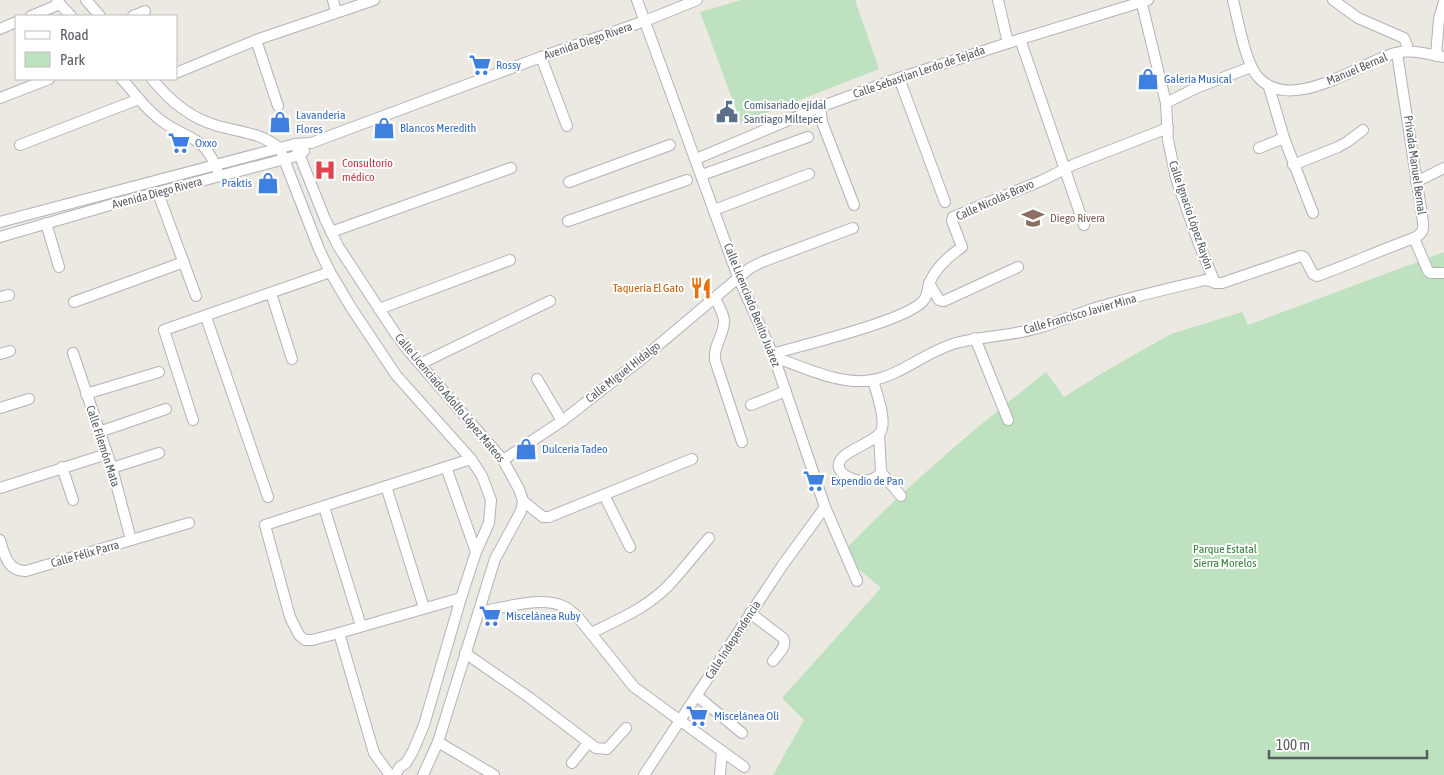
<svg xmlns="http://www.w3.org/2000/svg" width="1444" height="775" viewBox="0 0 1444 775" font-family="'Asap Condensed',sans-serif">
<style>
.green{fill:#bee2bf}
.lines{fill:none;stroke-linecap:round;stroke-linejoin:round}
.street-casing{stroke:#b1b3b8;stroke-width:12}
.street{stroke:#fff;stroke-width:10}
.labels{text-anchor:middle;stroke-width:4;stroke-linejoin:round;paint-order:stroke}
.street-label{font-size:12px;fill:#595d61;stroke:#fff}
.shop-label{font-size:12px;fill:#366cbe;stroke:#fff;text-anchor:start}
.service-label{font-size:12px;fill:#4e5e75;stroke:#fff;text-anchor:start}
.health-label{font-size:12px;fill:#be3a42;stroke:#fff;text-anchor:start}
.education-label{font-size:12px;fill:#785e54;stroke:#fff;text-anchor:start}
.food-label{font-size:12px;fill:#c56008;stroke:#fff;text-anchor:end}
.park-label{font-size:12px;fill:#39803e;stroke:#fff}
</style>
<rect width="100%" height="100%" fill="#ebe9e1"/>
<g class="green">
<path d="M741,0h114l24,69 -138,54 -41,-111z"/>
<path d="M1444,252v523h-671l31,-55 -22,-22 99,-110 -40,-34c63,-66 133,-125 205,-182l18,25 40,-25 67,-38 71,-22 6,13z"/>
</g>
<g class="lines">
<g class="street-casing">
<g id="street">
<path d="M86,0l14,16"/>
<path d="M333,0l3,12"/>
<path d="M637,0l101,277 36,80 51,150 32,74"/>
<path d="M998,0l10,43"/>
<path d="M1141,0l25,103 2,37 8,38 23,66 16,39"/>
<path d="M1233,0c5,20 11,56 22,73 31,45 104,-10 140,-20 16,-4 33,1 49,4"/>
<path d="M1333,0l25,18 46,20 3,7 -1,6"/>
<path d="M57,1l14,15"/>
<path d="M31,16l29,-12"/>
<path d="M133,16l12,-5"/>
<path d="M0,29l16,-7"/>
<path d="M1020,39l64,186"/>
<path d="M256,40l22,66"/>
<path d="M1397,53l26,169c1,8 -1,12 -9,16l14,33 3,2h13"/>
<path d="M1436,56l3,-37 5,-17"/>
<path d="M541,57l26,69"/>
<path d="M176,73l80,-33 118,-40"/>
<path d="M899,78l46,124"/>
<path d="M122,79c13,15 27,34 44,45 26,17 37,12 51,45"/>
<path d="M152,79c18,22 38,39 66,47 22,6 45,7 62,23l39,100 11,23 22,37 44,66 75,84 11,17 9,24 -2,23 -13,29 -15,46 -37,127 -11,26 -7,12 -6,4 -5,8"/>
<path d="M1269,87l15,51 29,75"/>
<path d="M0,98l49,-19"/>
<path d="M1166,103l30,-15 55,-21"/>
<path d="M820,107l2,15 32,83"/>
<path d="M295,144l30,75 13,27 57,87 12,16 96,111 16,29 4,12 -2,10 -26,48 -57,183 -15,33"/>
<path d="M20,145l119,-46"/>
<path d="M1259,148l25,-10"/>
<path d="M696,159l124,-52 79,-29 109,-35 140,-43"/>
<path d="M1293,165l45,-18 9,-5 16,-12"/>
<path d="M702,175l106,-38"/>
<path d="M569,182l101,-37"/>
<path d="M1416,182l28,-14"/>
<path d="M158,193l38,103"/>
<path d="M714,210l95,-36"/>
<path d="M568,221l119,-41"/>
<path d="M0,222l295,-78 16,-1 230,-86 104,-36 52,-21"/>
<path d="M46,223l13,44"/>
<path d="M331,232l180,-64"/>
<path d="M0,237l117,-34 183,-48 4,-4"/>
<path d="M929,283l10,17 5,1 74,-34"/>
<path d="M271,293l21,66"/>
<path d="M0,297l9,-2"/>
<path d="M715,298c3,7 8,14 9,22 1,14 -11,25 -9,40l27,82"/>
<path d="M74,302l110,-40"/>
<path d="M379,309l131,-49"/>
<path d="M206,317l62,180"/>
<path d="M975,338l33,82"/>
<path d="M73,353l39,115 19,72"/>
<path d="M0,354l10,-3"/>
<path d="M772,354c30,-9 134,-33 151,-53 5,-5 4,-11 6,-17 6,-16 20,-28 33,-37l-10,-26 1,-4 90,-37 32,-16 93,-36"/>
<path d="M774,357c30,10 66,29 99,23 28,-5 54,-29 83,-37 27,-7 55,-7 82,-15 22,-6 42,-16 64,-22 34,-10 69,-18 103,-26l13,3h4l79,-27 3,1 9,17 4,2c33,-12 64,-26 97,-38"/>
<path d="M420,364l130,-63"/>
<path d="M537,379l25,42"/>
<path d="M873,380c3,12 15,42 7,53 -5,7 -23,14 -30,19 -4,2 -9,6 -11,11 -4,15 32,26 42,9l-2,-38"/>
<path d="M86,394l73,-22"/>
<path d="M751,405l35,-14"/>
<path d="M0,408l29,-9"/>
<path d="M193,420l-29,-90 166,-58"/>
<path d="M99,432l67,-23"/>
<path d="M503,460l59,-39 81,-63 107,-90 12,-6 91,-34"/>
<path d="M62,467l11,33"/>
<path d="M446,467l30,85"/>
<path d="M112,468l47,-15"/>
<path d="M881,472l20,24"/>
<path d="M386,486l38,122"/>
<path d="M0,488l107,-34"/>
<path d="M604,495l26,52"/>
<path d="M523,501l20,16h6l143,-58"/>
<path d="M324,507l37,119"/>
<path d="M0,540c4,14 8,32 26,31l163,-48"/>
<path d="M461,598l-122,35 -27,7h-7l-6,-5 -9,-18 -25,-92 206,-66"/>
<path d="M480,612c23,-4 62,-17 85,-5 4,2 8,6 12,9l57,71 110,80"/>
<path d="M750,613l33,25c5,8 -5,16 -10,23"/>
<path d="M339,633l35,120 16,22"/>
<path d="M591,633c27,-13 57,-26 78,-48 14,-15 27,-32 40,-47"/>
<path d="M465,653l65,45 66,50 11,1 19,-21"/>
<path d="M697,696l45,37"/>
<path d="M438,742l56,33"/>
<path d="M572,763l16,-20"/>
<path d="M644,775l138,-209 43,-59"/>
<path d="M720,775l2,-24"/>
</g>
</g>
<use href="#street" class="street"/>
</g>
<defs>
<g id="supermarket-bare" transform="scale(1.725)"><path d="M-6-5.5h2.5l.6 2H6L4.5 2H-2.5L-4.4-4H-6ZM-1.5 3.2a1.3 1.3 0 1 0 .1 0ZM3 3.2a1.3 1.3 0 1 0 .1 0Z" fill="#3f7fe0" stroke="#fff" stroke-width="2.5" paint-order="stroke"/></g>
<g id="shop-bare" transform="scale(1.725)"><path d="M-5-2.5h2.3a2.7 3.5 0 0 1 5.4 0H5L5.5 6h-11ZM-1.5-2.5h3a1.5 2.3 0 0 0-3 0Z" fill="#3f7fe0" stroke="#fff" stroke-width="2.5" paint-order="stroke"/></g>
<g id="civic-bare" transform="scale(1.725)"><path d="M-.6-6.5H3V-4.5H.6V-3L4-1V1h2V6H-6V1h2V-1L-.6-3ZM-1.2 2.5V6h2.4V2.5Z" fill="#5c6f8a" stroke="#fff" stroke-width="2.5" paint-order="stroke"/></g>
<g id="hospital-bare" transform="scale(1.725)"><path d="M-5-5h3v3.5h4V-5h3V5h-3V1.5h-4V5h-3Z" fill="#e0444e" stroke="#fff" stroke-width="2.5" paint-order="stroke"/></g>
<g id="school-bare" transform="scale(1.725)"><path d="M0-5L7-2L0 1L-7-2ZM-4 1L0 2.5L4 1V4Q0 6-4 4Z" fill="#8d6e63" stroke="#fff" stroke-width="2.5" paint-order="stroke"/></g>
<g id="restaurant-bare" transform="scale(1.725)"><path d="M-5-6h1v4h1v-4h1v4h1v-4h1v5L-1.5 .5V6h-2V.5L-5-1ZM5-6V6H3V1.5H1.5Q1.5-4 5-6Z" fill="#e8710a" stroke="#fff" stroke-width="2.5" paint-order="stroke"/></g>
</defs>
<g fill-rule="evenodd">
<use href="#supermarket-bare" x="480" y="65"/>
<use href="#shop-bare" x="1148" y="79"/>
<use href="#civic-bare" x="727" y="112"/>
<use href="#shop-bare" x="280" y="122"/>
<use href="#shop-bare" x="384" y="128"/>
<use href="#supermarket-bare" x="179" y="143"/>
<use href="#hospital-bare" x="325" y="170"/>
<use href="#shop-bare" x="268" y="183"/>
<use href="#school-bare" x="1033" y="218"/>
<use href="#restaurant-bare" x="701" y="288"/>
<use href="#shop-bare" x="526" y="449"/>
<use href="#supermarket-bare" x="814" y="481"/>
<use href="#supermarket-bare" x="490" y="616"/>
<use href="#supermarket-bare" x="697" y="716"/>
</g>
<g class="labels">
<g class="street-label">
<text transform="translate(588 41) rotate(-19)" y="4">Avenida Diego Rivera</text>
<text transform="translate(1357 69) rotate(-23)" y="4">Manuel Bernal</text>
<text transform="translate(919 72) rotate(-19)" y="4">Calle Sebastian Lerdo de Tejada</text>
<text transform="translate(1415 165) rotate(82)" y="4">Privada Manuel Bernal</text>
<text transform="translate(157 193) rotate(-15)" y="4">Avenida Diego Rivera</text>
<text transform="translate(995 200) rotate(-24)" y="4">Calle Nicolás Bravo</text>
<text transform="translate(1191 215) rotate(71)" y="4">Calle Ignacio López Rayón</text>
<text transform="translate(752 305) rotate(68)" y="4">Calle Licenciado Benito Juárez</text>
<text transform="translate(1080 314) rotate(-16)" y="4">Calle Francisco Javier Mina</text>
<text transform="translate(623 372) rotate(-38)" y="4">Calle Miguel Hidalgo</text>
<text transform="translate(450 398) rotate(50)" y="4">Calle Licenciado Adolfo López Mateos</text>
<text transform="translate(103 446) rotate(72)" y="4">Calle Filemón Mata</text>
<text transform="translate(85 554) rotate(-16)" y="4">Calle Félix Parra</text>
<text transform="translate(733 640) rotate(-57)" y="4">Calle Independencia</text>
</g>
<g class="shop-label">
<text x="496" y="69">Rossy</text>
<text x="1164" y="83">Galería Musical</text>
<text x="296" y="119">Lavanderia<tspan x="296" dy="14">Flores</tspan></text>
<text x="400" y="132">Blancos Meredith</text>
<text x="195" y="147">Oxxo</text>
<text x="252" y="187" text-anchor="end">Praktis</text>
<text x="542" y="453">Dulcería Tadeo</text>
<text x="831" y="485">Expendio de Pan</text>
<text x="506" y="620">Miscelánea Ruby</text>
<text x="714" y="720">Miscelánea Oli</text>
</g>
<g class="service-label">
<text x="744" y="109">Comisariado ejidal<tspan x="744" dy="14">Santiago Miltepec</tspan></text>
</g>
<g class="health-label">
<text x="342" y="167">Consultorio<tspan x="342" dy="14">médico</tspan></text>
</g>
<g class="education-label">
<text x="1050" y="222">Diego Rivera</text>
</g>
<g class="food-label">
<text x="684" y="292">Taqueria El Gato</text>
</g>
<g class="park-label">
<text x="1225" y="553">Parque Estatal<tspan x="1225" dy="14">Sierra Morelos</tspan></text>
</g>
</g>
<rect x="15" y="15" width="162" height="65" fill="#ffffff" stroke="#bdbec0"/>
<rect x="25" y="31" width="25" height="8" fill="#ffffff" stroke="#bdbec0"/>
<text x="60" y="40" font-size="15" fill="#595d61">Road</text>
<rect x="25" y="52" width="25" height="15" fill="#bee2bf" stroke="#bdbec0"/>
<text x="60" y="65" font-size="15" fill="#595d61">Park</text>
<path d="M1269 750v8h158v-8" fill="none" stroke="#595d61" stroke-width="2.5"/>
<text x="1276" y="750" font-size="15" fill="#595d61" stroke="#ffffff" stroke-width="4" paint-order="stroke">100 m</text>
</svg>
